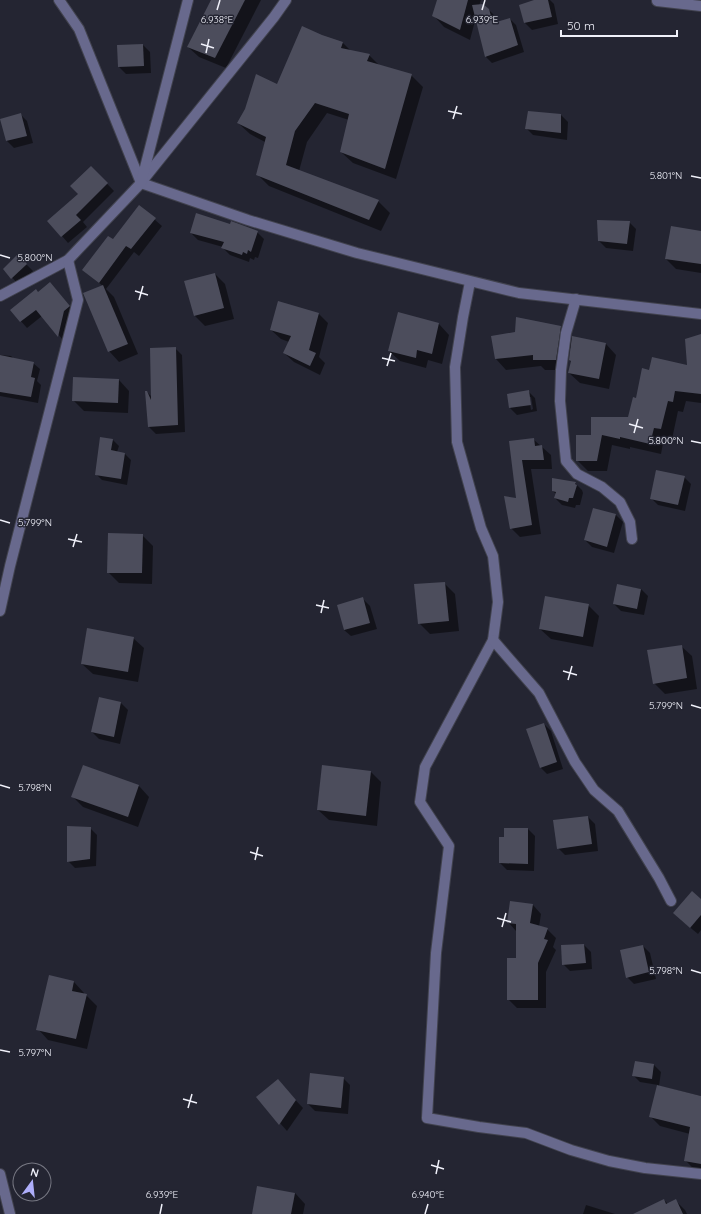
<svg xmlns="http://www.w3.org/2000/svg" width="701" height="1214" viewBox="0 0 701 1214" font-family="Quicksand,sans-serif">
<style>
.shadow{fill:#0007;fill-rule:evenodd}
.building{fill:#4c4d5c}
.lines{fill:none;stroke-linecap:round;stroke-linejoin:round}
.street-casing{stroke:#41424e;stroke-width:12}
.street{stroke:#68698d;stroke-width:10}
.ticks{fill:none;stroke:#f0f1fa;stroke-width:1.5}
.ticks-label{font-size:10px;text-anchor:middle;fill:#f0f1fa;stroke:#242532;stroke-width:3;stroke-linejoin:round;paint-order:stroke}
</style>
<rect width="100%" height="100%" fill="#242532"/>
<g class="shadow">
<path d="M212,0h49l-35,68 -27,-11 -11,-10z"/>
<path d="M438,0h43l-2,6h6l10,10 2,7 13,-4 6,6 8,27 -32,11 -6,-6 -10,-40 -6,23 -26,-13 -10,-11z"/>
<path d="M537,0h13l4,4 4,20 -26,6 -7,-7 -5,-17z"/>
<path d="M322,36l21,7 8,8 18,4 11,11 31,9 12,12 -27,92 -43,-16 -12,-11 8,-32 -22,-7 -20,29 -8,29 79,30 12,12 -9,18 -112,-45 -12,-12 8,-32 -15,-8 -12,-11 39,-38z"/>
<path d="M143,45l7,7 1,21 -25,1 -7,-7z"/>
<path d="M20,114l7,7 6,22 -19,5 -7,-7 -5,-22z"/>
<path d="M561,115l7,7 -1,18 -34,-5 -7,-7z"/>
<path d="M91,167l23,24 -31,31 4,5 -19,16 -6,-7z"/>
<path d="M139,206l23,20 -23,30 -5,-4 -28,37 8,8 24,57 -19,8 -10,-11 -6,-65 -20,-16 30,-30z"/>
<path d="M629,222l7,7 -3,22 -27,-3 -7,-7z"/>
<path d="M257,232l7,7 -6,19 -3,-1 -1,3 -4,-2 -1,4 -19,-7 -7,-7v-1l-25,-7 -7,-7z"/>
<path d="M701,232v41l-25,-4 -10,-10z"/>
<path d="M18,256l15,15 -14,14 -15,-16z"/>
<path d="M215,274l10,10 9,35 -29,7 -11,-11z"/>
<path d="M56,290l19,22 -11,29 -22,-25 -15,12 -16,-18 27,-17z"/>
<path d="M319,314l9,9 -9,34 6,6 -5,12 -26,-13 -10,-9 5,-11 -8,-3 -10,-9z"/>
<path d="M398,314l41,10 10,11 -7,29 -14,-4 -2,8 -26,-7 -11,-10z"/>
<path d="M561,327l12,12 33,5 10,11 -7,34 -29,-6 -11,-10 2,-11 -1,-2 1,-11 -1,-1 -4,22h-21l-4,-4 -35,4 -10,-11z"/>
<path d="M701,336v67l-15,-2 -3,11 -5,-1 -6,28 -8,-1 -3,16 -31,-7v2l-18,-4 -5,26h-19l-11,-11 15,-24 37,-18 21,-47 38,-5z"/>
<path d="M175,348l7,7 3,77 -29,2 -7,-7 -2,-35 5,5z"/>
<path d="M0,355l11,1 3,3 19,4 7,6 -3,12 4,4 -3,18 -38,-7z"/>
<path d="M119,380l10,11 -1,22 -44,-2 -11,-11z"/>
<path d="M528,391l7,7 2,13 -20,4 -7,-7zM529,397h2l2,12 -2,1z"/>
<path d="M533,439l18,16 1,14h-21l10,65 -21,3 -9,-9 6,-29 -7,-57z"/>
<path d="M113,440l6,6 -2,6 8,2 6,6 -4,25 -25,-5 -6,-6z"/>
<path d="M684,477l7,7 -6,27 -27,-6 -7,-7z"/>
<path d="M575,483l7,7 1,3 -3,12h-4l-1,3 -13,-3 -7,-7 1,-4 -3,-3z"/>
<path d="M594,509l22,6 7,7 -9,31 -22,-6 -7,-7z"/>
<path d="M142,535l11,11 -1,38 -33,-1 -11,-11z"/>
<path d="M444,583l11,11 4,37 -29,3 -11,-11z"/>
<path d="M618,585l23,4 7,7 -4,19 -23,-4 -7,-7z"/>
<path d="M363,599l7,7 7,23 -26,7 -7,-6z"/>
<path d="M588,605l11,11 -6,31 -42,-8 -11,-10z"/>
<path d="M133,638l11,10 -6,34 -45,-8 -11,-10z"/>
<path d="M681,646l11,10 5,33 -32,5 -11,-11z"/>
<path d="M100,699l21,4 7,7 -8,34 -21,-5 -7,-7z"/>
<path d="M544,724l7,7 12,38 -16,5 -7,-7z"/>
<path d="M83,766l56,20 10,11 -11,30 -55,-20 -11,-11z"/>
<path d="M371,772l10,10 -4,44 -48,-6 -11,-10z"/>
<path d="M588,817l7,7 3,27 -33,4 -7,-7z"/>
<path d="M90,828l7,7 -1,31 -21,2 -7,-7z"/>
<path d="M528,829l7,7 -1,35 -27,-1 -7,-7z"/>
<path d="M701,900v30l-3,4 -17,-14z"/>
<path d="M533,905l8,9 -2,13 8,2 9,9 -3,9 3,3 -10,22v36h-29l-9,-9 9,-40 -1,-28 -8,-9z"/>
<path d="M584,945l7,7 1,17 -22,2 -7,-7 -1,-18z"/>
<path d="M643,946l7,7 6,26 -22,5 -7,-7z"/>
<path d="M74,982l10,11v2h2l11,11 -10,43 -39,-9 -10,-11z"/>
<path d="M654,1065l7,7 -2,14 42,10v76l-6,-2 -10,-10 5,-26 -30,-8 -10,-10 8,-31 -18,-3 -7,-7z"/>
<path d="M343,1078l7,7 -2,29 -33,-3 -7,-7z"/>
<path d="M284,1088l19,20 -16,23 -30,-34z"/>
<path d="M295,1193l10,11 -2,10h-50z"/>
<path d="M664,1200l4,4 7,-4 10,10 2,4h-39z"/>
<path d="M586,1205l29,9h-32z"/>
</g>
<g class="building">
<path d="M211,0h34l-30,58 -28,-11z"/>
<path d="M437,0h31l-8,30 -28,-14z"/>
<path d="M534,0h14l4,17 -28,6 -5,-18z"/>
<path d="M483,4l6,5 4,14 17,-5 8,27 -33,12 -13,-52z"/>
<path d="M302,26l20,9 21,7 -2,6 29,6 -3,7 45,13 -27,95 -45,-17 9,-38 -34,-11 -20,28 -9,34 93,35 -10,20 -113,-45 10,-38 -29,-14 8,-14 11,-35 21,10z"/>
<path d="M143,44l1,22 -26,1 -1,-22z"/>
<path d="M528,111l33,3v19l-36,-4z"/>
<path d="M21,113l6,23 -21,5 -6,-22z"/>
<path d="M91,166l17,17 -32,32 5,5 -20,17 -14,-16 31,-27 -8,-8z"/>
<path d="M139,205l17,13 -25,31 -5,-3 -27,37 -17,-13 26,-34 5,3z"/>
<path d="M196,213l34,11 1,-3 27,10 -7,21 -3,-2 -1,4 -4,-2 -1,3 -21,-7 3,-6 -34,-9z"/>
<path d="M597,220l33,1 -3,23 -29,-3z"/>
<path d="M671,226l30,5v33l-36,-5z"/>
<path d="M18,254l9,10 -16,15 -8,-10z"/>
<path d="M215,273l9,35 -30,8 -10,-35z"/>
<path d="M50,282l20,24 -6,5 -6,26 -22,-27 -16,12 -10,-12 26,-21 2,3z"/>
<path d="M103,285l25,59 -20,8 -25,-59z"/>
<path d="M278,301l41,12 -10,37 7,3 -6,13 -27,-13 8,-17 -21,-6z"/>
<path d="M398,312l41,11 -7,31 -15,-4 -1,8 -28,-7z"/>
<path d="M516,317l45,9 -5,34h-23v-5l-38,4 -4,-23 24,-4z"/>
<path d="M701,334v60l-26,-3 -2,11 -5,-1 -7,28 -7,-1 -4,16 -30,-7v2l-18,-4 -5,26h-21v-26h15v-18h37l5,-20 3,1 6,-30 7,2 3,-13 35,8 -2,-26z"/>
<path d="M572,336l34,7 -7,36 -31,-6 3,-12 -2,-1z"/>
<path d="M176,347l2,78 -30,2 -3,-36h2l4,9 -1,-52z"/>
<path d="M0,355l34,7 -3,15 4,1 -4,19 -31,-5z"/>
<path d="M73,377l46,2 -1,24 -46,-2z"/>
<path d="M529,390l2,15 -22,3 -2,-14z"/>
<path d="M100,437l13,2 -2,11 14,3 -4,26 -26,-4z"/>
<path d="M534,438l1,8 7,-1 2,15h-22l10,65 -22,4 -6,-33 12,2 -7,-57z"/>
<path d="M656,470l29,6 -7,29 -28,-6z"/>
<path d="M552,478l24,4 -1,2 2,1 -4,13h-4l-1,4 -14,-4 2,-6 -4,-1z"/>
<path d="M593,508l23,6 -9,33 -23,-7z"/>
<path d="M108,533l35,1 -1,39h-35z"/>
<path d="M445,582l4,39 -31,3 -4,-40z"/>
<path d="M617,584l24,5 -4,20 -24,-5z"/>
<path d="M545,596l44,8 -6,33 -44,-8z"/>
<path d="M363,597l7,26 -26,7 -7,-25z"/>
<path d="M87,628l47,9 -6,35 -47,-8z"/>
<path d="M682,645l5,33 -34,6 -6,-34z"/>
<path d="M99,697l22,5 -7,35 -23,-5z"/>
<path d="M544,723l13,39 -17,6 -14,-39z"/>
<path d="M83,765l56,20 -11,32 -57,-20z"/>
<path d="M322,765l49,6 -5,45 -49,-6z"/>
<path d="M588,816l4,28 -35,5 -4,-29z"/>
<path d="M67,826l24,1 -1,32 -23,3z"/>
<path d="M504,828h24v36l-29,-1v-26h5z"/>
<path d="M692,891l9,8v16l-11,13 -17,-15z"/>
<path d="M510,901l23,3 -3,19 18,5 -4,11 4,1 -10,23v37h-31v-42h9v-34l-9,-1z"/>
<path d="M584,944l2,19 -24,2 -1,-20z"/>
<path d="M643,945l6,27 -23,6 -6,-28z"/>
<path d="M49,975l25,6 -2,10 15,3 -11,45 -40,-9z"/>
<path d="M635,1061l19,3 -2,15 -20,-3z"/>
<path d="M310,1073l34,4 -3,31 -34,-4z"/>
<path d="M278,1079l18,21 -17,25 -23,-28z"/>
<path d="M657,1085l44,11v68l-17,-3 6,-34 -41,-10z"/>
<path d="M257,1186l38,7 -4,21h-39z"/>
<path d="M664,1199l2,5 10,-5 7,15h-50z"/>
</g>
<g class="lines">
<g class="street-casing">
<g id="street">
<path d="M59,0l20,29 62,154 107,37 109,33 162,40 182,21"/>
<path d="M657,1l44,5"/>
<path d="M143,180l131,-163 12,-17"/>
<path d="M470,282l-7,35 -8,50 2,75 24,86 12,28 5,46 -5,38 -68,127 -5,35 29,44 -13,107 -9,165 52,9 47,6 45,17 38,11 36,7 56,6"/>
<path d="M0,296l68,-36 73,-77 47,-183"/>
<path d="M576,299l-10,34 -5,37 -1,31 6,60 11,13 25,13 18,15 10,20 2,17"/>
<path d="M0,611l10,-45 68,-266 -10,-40"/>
<path d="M493,640l46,53 36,69 19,28 24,21 41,67 12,23"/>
<path d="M0,1174l10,40"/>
</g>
</g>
<use href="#street" class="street"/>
</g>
<path class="ticks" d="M217,10l3,-10M482,10l3,-10M201,44l13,4M206,53l3,-14M448,111l14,3M453,119l4,-13M691,176l10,2M0,255l10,3M135,291l13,4M139,300l4,-14M382,358l13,3M387,366l4,-13M629,424l14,4M634,433l4,-14M691,441l10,2M0,520l10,3M68,539l14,3M73,547l4,-13M316,605l13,3M321,613l3,-13M563,671l14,4M568,680l4,-14M691,705l10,3M0,785l10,3M250,852l13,4M255,860l3,-13M497,918l14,4M502,927l4,-14M691,970l10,3M0,1050l10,2M183,1099l14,4M188,1108l4,-14M431,1165l13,4M436,1174l3,-14M160,1214l2,-10M425,1214l3,-10"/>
<g class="ticks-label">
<text x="217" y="23">6.938°E</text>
<text x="482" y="23">6.939°E</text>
<text x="666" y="179">5.801°N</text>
<text x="35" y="261">5.800°N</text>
<text x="666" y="444">5.800°N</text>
<text x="35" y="526">5.799°N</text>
<text x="666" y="709">5.799°N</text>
<text x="35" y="791">5.798°N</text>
<text x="666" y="974">5.798°N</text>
<text x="35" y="1056">5.797°N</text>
<text x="162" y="1198">6.939°E</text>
<text x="428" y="1198">6.940°E</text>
</g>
<g transform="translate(32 1182) rotate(15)"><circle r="19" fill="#242532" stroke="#767782"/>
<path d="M0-3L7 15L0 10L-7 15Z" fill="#aeaefa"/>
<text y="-6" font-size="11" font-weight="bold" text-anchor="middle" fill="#f0f1fa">N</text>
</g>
<path d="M561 30v6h116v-6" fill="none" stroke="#f0f1fa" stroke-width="2"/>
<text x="567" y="30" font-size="12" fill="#f0f1fa" stroke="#242532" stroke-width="3" paint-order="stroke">50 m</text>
</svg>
